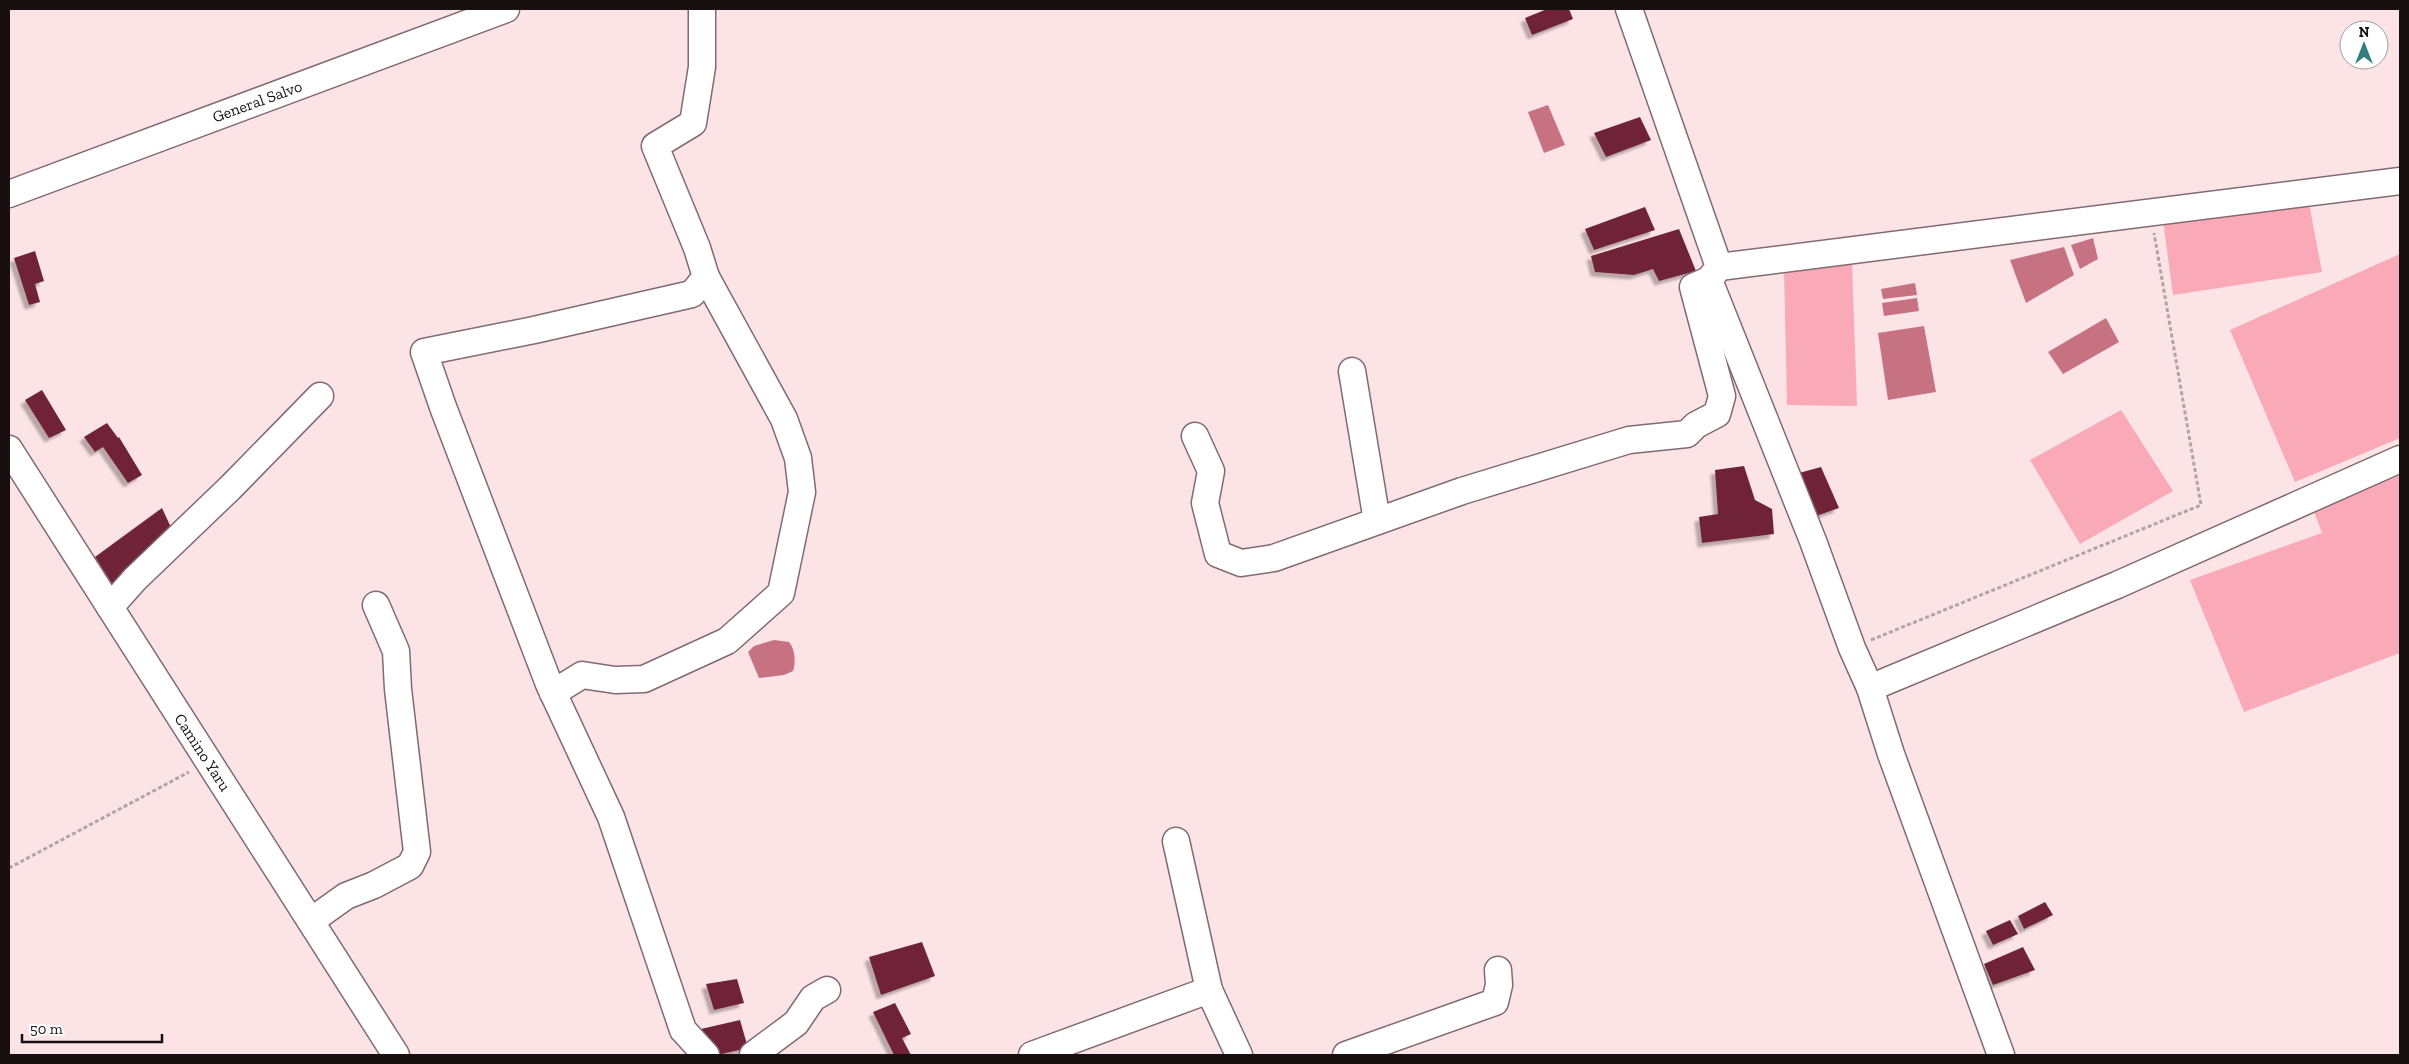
<svg xmlns="http://www.w3.org/2000/svg" width="2409" height="1064" viewBox="0 0 2409 1064" font-family="'Zilla Slab',serif">
<style>
.green{fill:#f9a9b7}
.water{fill:#c77283}
.building{fill:#6f2337;filter:url(#shadow)}
.lines{fill:none;stroke-linecap:round;stroke-linejoin:round}
.minor-casing{stroke:#816b6e;stroke-width:29}
.path{stroke:#b6a2a5;stroke-width:3;stroke-dasharray:4 2.5;stroke-linecap:butt}
.minor{stroke:#fff;stroke-width:26}
.labels{text-anchor:middle;stroke-width:5;stroke-linejoin:round;paint-order:stroke}
.street-label{font-size:16px;fill:#170f10;stroke:#fff}
</style>
<defs>
<filter id="shadow"><feDropShadow dx="-4.5" dy="4.5" stdDeviation="1" flood-color="#0004"/></filter>
</defs>
<rect width="100%" height="100%" fill="#fce3e6"/>
<g class="green">
<path d="M2308,198l14,74 -149,23 -10,-75z"/>
<path d="M2400,254v184l-105,44 -65,-152z"/>
<path d="M1852,264l5,142 -70,-1 -3,-137z"/>
<path d="M2121,410l52,81 -93,53 -50,-84z"/>
<path d="M2400,475v178l-156,59 -54,-132 132,-47 -9,-24z"/>
</g>
<g class="water">
<path d="M1548,105l17,40 -21,8 -16,-41z"/>
<path d="M2093,238l5,21 -18,10 -9,-24z"/>
<path d="M2064,247l10,28 -48,28 -16,-43z"/>
<path d="M1915,283l2,12 -34,4 -2,-10z"/>
<path d="M1917,298l2,13 -35,5 -2,-13z"/>
<path d="M2106,318l13,24 -56,32 -15,-22z"/>
<path d="M1924,326l12,66 -48,8 -10,-67z"/>
<path d="M774,640l15,2c6,7 7,20 4,29l-9,4 -25,3 -11,-26 6,-6z"/>
</g>
<g class="building">
<path d="M1547,9h22l4,10 -41,16 -7,-17z"/>
<path d="M1640,117l11,23 -45,17 -12,-24z"/>
<path d="M1645,207l10,23 -61,20 -9,-21z"/>
<path d="M1679,229l17,42 -37,10 -6,-12 -19,6 -39,-3 -4,-16z"/>
<path d="M35,251l9,30 -9,3 5,18 -11,3 -15,-47z"/>
<path d="M42,390l24,40 -17,8 -24,-38z"/>
<path d="M107,423l11,15 1,-1 23,38 -14,8 -25,-36 -8,5 -11,-15z"/>
<path d="M1744,466l11,34 17,9 2,25 -72,9 -3,-26 19,-3 -3,-44z"/>
<path d="M1821,467l18,41 -23,8 -17,-43z"/>
<path d="M162,508l12,26 -58,56 -21,-33z"/>
<path d="M2045,902l8,13 -29,14 -6,-13z"/>
<path d="M2010,920l8,14 -25,11 -7,-14z"/>
<path d="M922,942l13,34 -54,19 -12,-38z"/>
<path d="M2023,947l12,23 -42,15 -9,-21z"/>
<path d="M737,979l7,24 -30,7 -8,-26z"/>
<path d="M895,1003l16,31 -9,4 9,17h-17l-21,-43z"/>
<path d="M740,1020l8,28 -31,7 -3,-11 -9,1 -4,-16z"/>
</g>
<g class="lines">
<g class="minor-casing">
<g id="minor">
<path d="M702,9v58l-9,56 -38,23 42,102 9,29 -14,17 -158,36 -110,22 19,55 106,277 62,133 72,213 23,25"/>
<path d="M1629,9l90,258 -10,13 104,261 39,107 18,40 21,66 110,301"/>
<path d="M9,194l497,-185"/>
<path d="M1719,267l681,-86"/>
<path d="M1352,371l25,150"/>
<path d="M1195,436l16,35 -6,32 13,51 23,9 33,-5 188,-67 167,-51 58,-6 9,-9 21,-11 5,-18 -29,-109 16,-7"/>
<path d="M9,449l387,606"/>
<path d="M110,607l25,-28 95,-91 90,-92"/>
<path d="M1870,688l247,-103 283,-126"/>
<path d="M553,693l29,-18 33,5 29,-1 83,-38 54,-48 21,-101 -4,-34 -14,-39 -78,-142"/>
<path d="M311,921l35,-25 28,-11 36,-19 7,-14 -19,-163 -2,-38 -20,-46"/>
<path d="M1209,990l30,65"/>
<path d="M753,1055l43,-32 17,-25 14,-8"/>
<path d="M1032,1055l177,-65 -33,-149"/>
<path d="M1346,1055l149,-53 4,-17 -1,-15"/>
</g>
</g>
<g class="path">
<path d="M1871,640l330,-135 -47,-272"/>
<path d="M9,868l180,-96"/>
</g>
<use href="#minor" class="minor"/>
</g>
<g class="labels">
<g class="street-label">
<text transform="translate(257 101) rotate(-20)" y="6">General Salvo</text>
<text transform="translate(203 752) rotate(57)" y="6">Camino Yaru</text>
</g>
</g>
<rect width="2409" height="1064" fill="none" stroke="#170f10" stroke-width="20"/>
<g transform="translate(2364 45)"><circle r="24" fill="#ffffff" stroke="#a29f9f"/>
<path d="M0-4L9 19L0 12L-9 19Z" fill="#347d80"/>
<text y="-8" font-size="14" font-weight="bold" text-anchor="middle" fill="#170f10">N</text>
</g>
<path d="M22 1034v8h140v-8" fill="none" stroke="#170f10" stroke-width="2.5"/>
<text x="30" y="1034" font-size="15" fill="#170f10" stroke="#ffffff" stroke-width="4" paint-order="stroke">50 m</text>
</svg>
